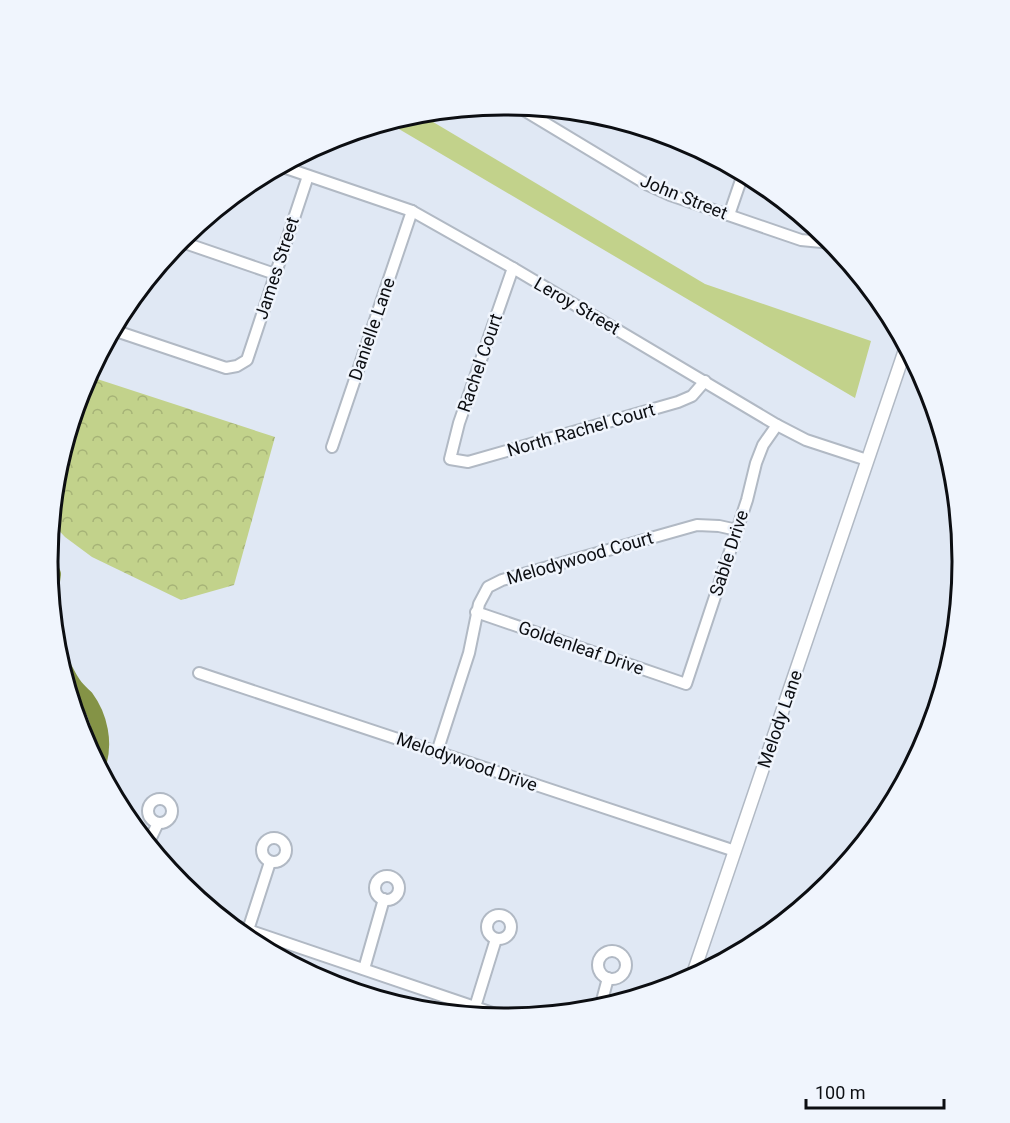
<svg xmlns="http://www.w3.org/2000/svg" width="1010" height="1123" viewBox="0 0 1010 1123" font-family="Roboto,sans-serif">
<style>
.grass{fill:#c2d28b}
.forest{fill:url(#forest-crowns)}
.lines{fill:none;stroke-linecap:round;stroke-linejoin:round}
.stream{stroke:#849346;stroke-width:3}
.river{stroke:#849346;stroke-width:16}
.minor-casing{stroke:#b1b9c4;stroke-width:14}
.tertiary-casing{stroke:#b1b9c4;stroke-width:15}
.minor{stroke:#fff;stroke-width:10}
.tertiary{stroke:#fff;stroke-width:12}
.labels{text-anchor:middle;stroke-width:5;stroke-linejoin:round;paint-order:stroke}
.street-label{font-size:18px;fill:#0c0e12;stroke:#f0f5fd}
.rim{fill:none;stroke:#0c0e12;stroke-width:3}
</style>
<defs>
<pattern id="forest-crowns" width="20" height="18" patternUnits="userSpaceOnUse" patternTransform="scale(1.5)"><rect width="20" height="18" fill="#c2d28b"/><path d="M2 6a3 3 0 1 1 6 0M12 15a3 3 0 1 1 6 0" fill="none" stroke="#a6b377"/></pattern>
</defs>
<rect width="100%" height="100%" fill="#e0e8f4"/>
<path class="grass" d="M418,113l287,171 166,57 -16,57 -468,-276z"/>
<path class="forest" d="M88,376l187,61 -41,148 -53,15 -89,-43 -27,-20 -13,-14 5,-51 26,-86z"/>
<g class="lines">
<path class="stream" d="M66,683l7,1"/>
<g class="river">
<path d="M48,562l5,12 -2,15"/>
<path d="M60,660c4,8 8,17 13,24 4,6 9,10 13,14 14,19 19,45 12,67"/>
</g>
<g class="minor-casing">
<g id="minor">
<path d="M517,106l131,79 22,10 131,45 31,3"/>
<path d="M280,166l132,45 101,57 264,157 29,15 61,20"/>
<path d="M729,215l12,-35"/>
<path d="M179,241l96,33"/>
<path d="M513,268l-54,155 -9,36 18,3 210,-60 14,-6 13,-15"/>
<path d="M113,330l113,38 11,-2 10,-6 61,-184"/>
<path d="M332,447l80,-236"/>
<path d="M476,612l210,72 61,-184 9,-37 7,-18 14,-20"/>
<path d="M199,673l536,178"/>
<path d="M437,752l32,-99 10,-49 9,-17 14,-7 195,-55 22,1 18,4"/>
<circle cx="160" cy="811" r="12"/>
<circle cx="274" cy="850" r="12"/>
<path d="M148,844l10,-21"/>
<circle cx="387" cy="888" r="12"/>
<circle cx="499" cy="927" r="12"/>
<path d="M230,924l277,94"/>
<path d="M248,930l22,-68"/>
<circle cx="612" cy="965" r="14"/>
<path d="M364,969l20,-70"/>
<path d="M475,1007l21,-68"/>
<path d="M600,1008l8,-30"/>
</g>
</g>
<g class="tertiary-casing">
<path id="tertiary" d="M692,977l214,-630"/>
</g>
<use href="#minor" class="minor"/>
<use href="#tertiary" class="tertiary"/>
</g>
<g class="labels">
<g class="street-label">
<text transform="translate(684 197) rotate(22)" y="6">John Street</text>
<text transform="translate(277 268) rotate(-72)" y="6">James Street</text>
<text transform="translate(577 306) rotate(30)" y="6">Leroy Street</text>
<text transform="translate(372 329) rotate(-71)" y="6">Danielle Lane</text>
<text transform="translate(480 363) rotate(-71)" y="6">Rachel Court</text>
<text transform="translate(581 430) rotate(-16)" y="6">North Rachel Court</text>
<text transform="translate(729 553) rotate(-72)" y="6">Sable Drive</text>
<text transform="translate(580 558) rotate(-16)" y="6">Melodywood Court</text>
<text transform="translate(581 648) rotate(19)" y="6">Goldenleaf Drive</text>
<text transform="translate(780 719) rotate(-71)" y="6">Melody Lane</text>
<text transform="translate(467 762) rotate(19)" y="6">Melodywood Drive</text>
</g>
</g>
<path d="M0 0H1010V1123H0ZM504 115H506A446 446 0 0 1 952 561V562A446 446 0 0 1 506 1008H504A446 446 0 0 1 58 562V561A446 446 0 0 1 504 115Z" fill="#f0f5fd" fill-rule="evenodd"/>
<path class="rim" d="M504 115H506A446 446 0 0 1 952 561V562A446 446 0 0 1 506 1008H504A446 446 0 0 1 58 562V561A446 446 0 0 1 504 115Z"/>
<path d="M806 1099v9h138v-9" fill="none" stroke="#0c0e12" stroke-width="3"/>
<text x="815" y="1099" font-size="18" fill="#0c0e12" stroke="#f0f5fd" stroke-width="4.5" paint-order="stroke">100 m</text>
</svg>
